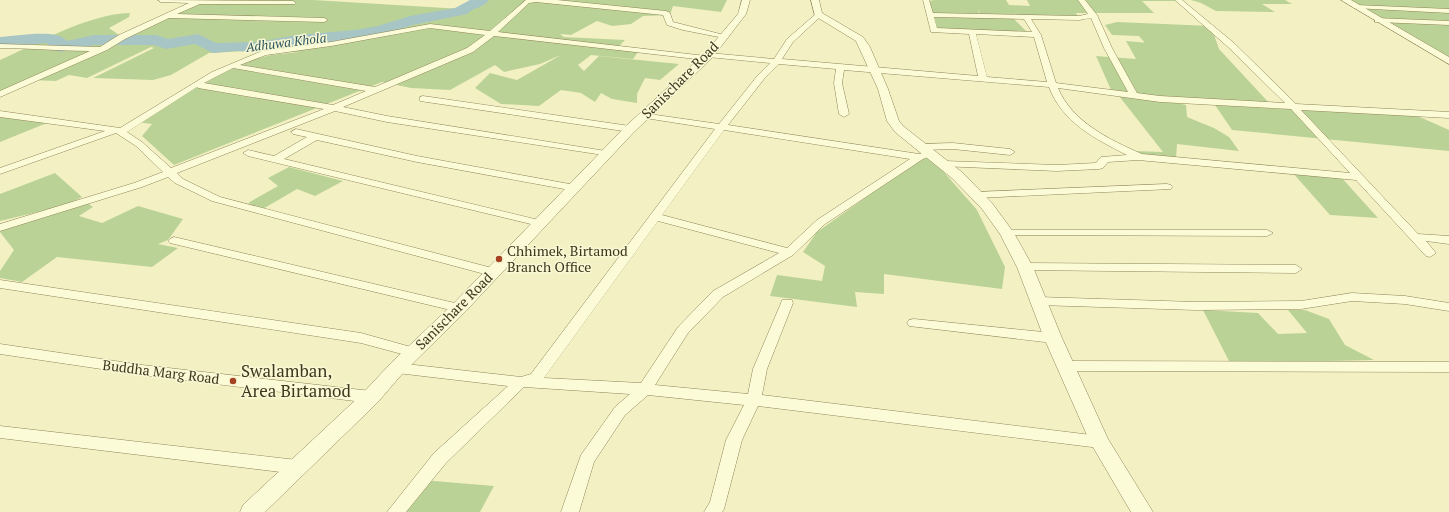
<svg xmlns="http://www.w3.org/2000/svg" width="1449" height="512" viewBox="0 0 1449 512" font-family="'PT Serif',serif">
<style>
.green{fill:#bbd296}
.lines{fill:none;stroke-linecap:round;stroke-linejoin:round}
.river{fill:#a6c5c4;fill-rule:evenodd}
.minor-casing{stroke:#8f8458;stroke-width:1}
.tertiary-casing{stroke:#8f8458;stroke-width:1}
.minor{fill:#fcfbd8;fill-rule:evenodd}
.tertiary{fill:#fcfbd8;fill-rule:evenodd}
.poi-dot{fill:#a54321;stroke:#f9f8d4;stroke-width:1.5}
.labels{text-anchor:middle;stroke-width:3;stroke-linejoin:round;paint-order:stroke}
.far-water-label{font-size:13px;font-style:italic;fill:#2b555f;stroke:#f9f8d4}
.street-label{font-size:14px;fill:#3e361d;stroke:#f9f8d4}
.poi-label{font-size:14px;fill:#3e361d;stroke:#f9f8d4;text-anchor:start}
.near-poi-label{font-size:17px;fill:#3e361d;stroke:#f9f8d4;text-anchor:start}
</style>
<rect width="100%" height="100%" fill="#f3f1c4"/>
<g class="green">
<path d="M202,0h111l149,9 20,-9h245l-6,12 -48,-6 -3,9 -27,1 -12,8 -19,2 -15,-5 -26,14 -11,-1 4,3 61,3 -6,6 19,6 -5,7 -42,-4 -13,10 6,6 15,-15 80,8 -19,16 -15,-2 -8,16v9l-25,-4 -11,-6 -6,9 -14,-9 -20,-3 -22,16 -38,-2 -26,-16 15,-15 27,7 44,-25 -21,9 -36,8 -9,-7 -45,25 -39,-2 -29,-6 -208,83 -32,-29 10,-12 -15,-2 98,-58 36,-9 28,-3 -33,1v-3l-57,3 -38,22 -18,5 -60,-2 61,-30 -3,-1 -64,31 -18,-3 -13,6 -25,-1 -31,14v-34c38,-17 88,-46 130,-47l-1,4 -20,11 13,9z"/>
<path d="M929,0h77l3,5 21,1 -3,-6h152l1,1h-38l12,12h-78l2,4 -62,-2 -1,-2v2l-35,-1 -2,-5 1,5h-47l-2,-13h4z"/>
<path d="M1191,0h94l7,4h-30l13,8 -59,-1 -15,-8z"/>
<path d="M1346,0h103v58z"/>
<path d="M931,15l82,3 15,15 -93,-5z"/>
<path d="M1117,22l94,4 8,23 52,56 142,9 36,16v21l-217,-21 -19,-28 41,2 -142,-12 -16,-36 40,3 -10,-18 23,2h-4l-6,-7 -27,-1 -7,-10z"/>
<path d="M1119,96l41,3 26,6 1,12 27,11 15,9 10,14 -62,-7 -1,15 -36,-2 -7,-6 30,1z"/>
<path d="M0,114l52,7 -52,21z"/>
<path d="M927,158l9,5 41,47 28,57 -3,22 -118,-15v20l-29,-2 2,15 -87,-11 7,-21 45,6 3,-15 -22,-14 14,-20 103,-73z"/>
<path d="M289,167l54,14 -28,15 -18,-7 -36,21 -13,-7 30,-17 -10,-8z"/>
<path d="M1292,172l48,4 38,42 -48,-3z"/>
<path d="M55,173l27,24 -13,7 14,-4 10,7 -14,9 23,7 36,-17 45,13 -15,21 -10,4 20,4 -26,19 -95,-10 -35,25 -22,-4v-7l14,-21 -14,-18v-8l50,-15 -50,12v-27z"/>
<path d="M1203,310l55,3 20,21 29,-1 -19,-23h17l24,9 16,26 29,15 -144,3z"/>
<path d="M422,480l72,6 -14,26h-84z"/>
</g>
<g class="lines">
<path class="river" d="M470,0h19c-5,8 -16,7 -22,14l-54,11 -26,8 -32,7 -58,5 -39,7 -22,-1 -23,2 -18,-9 -29,5 -12,-4h-60l-33,7 -12,-4 -2,-5 -47,4v-10c15,-1 58,-9 67,4l27,-6h62l12,4 30,-5 18,9 42,-1 39,-7 58,-5 23,-4 32,-10 45,-8z"/>
<g class="minor-casing">
<g id="minor">
<path d="M158,0l135,1 3,2 -1,1h-95l-23,10 147,4 4,2 -4,2 -155,-4 -44,21 -18,11 -107,47v-6l90,-40c-30,0 -60,-3 -90,-3v-4l100,3 19,-12 70,-32 -28,-1z"/>
<path d="M526,0h31l109,11 4,2 3,9 55,14 -4,2 -41,-8 -16,-5 -4,-10 -127,-13 -7,1 -31,29 208,24 3,-3 65,6 13,-20 31,-27h3v4l-28,26 -11,17 196,17 -9,-42 -38,-2 -8,-32h6l4,13 146,3 9,-2 -10,-14h7l12,15 15,33 25,45 23,3 125,7 -57,-56 -53,-47h7l52,43 62,61 153,8v6l-148,-8 117,124 31,2v8l-23,-3 10,12 -6,4 -4,-1 -70,-76 -218,-20 -30,2 -5,6 -4,1 -42,2 -117,-5 -1,-2 1,-2 4,-1 113,4 39,-2 5,-6 26,-2c-32,-16 -65,-33 -78,-68l-205,-17 -2,13 7,31 -5,3 -5,-3 -5,-31 2,-14 -57,-5 -15,15 -36,46 191,29 11,-3 5,3 -12,5 -98,65 -32,31 -70,42 -35,36 -33,52 93,9 5,-25 28,-66 1,-3h10l1,3 -26,66 -5,26 338,41 6,2 2,4 -2,4 -6,2 -342,-42 -16,34 -18,69 -2,3h-18l6,-10 16,-62 18,-35 -96,-10 -23,20 -31,47 -15,50h-18l20,-57 34,-48 15,-13 -106,-7 -78,76 -40,49h-19l47,-59 74,-67 -111,-13 -5,-1 -2,-4 2,-4 5,-1 124,14 10,-3 184,-245 -70,-11 -3,-1v-4l77,11 39,-49 12,-12 -62,-6 -3,3 -211,-24 -21,16 -130,55 44,9 219,35 5,3 -1,2 -223,-34 -52,-11 -158,62 6,6 37,18 276,72 2,3 -6,4 -280,-75 -37,-18 -7,-6 -26,10 -142,44v-7l134,-41 29,-11 -27,-26 -20,-13 -116,41v-6l105,-37 -105,-14v-6l120,17 92,-56 50,-21 69,-9 99,-18 60,7zM934,17l90,2 8,13 -95,-4zM1091,18l13,30 24,44 -72,-9 -15,-48 -10,-16 48,1zM430,28l55,7 -18,13 -92,39 -135,-22 26,-10 65,-9zM976,34l58,3 13,45 -60,-5zM233,68l133,23 -33,14 -129,-22zM197,87l1,1 126,21 -153,59 -29,-26 -15,-10zM1058,88l102,14 131,7 59,64 -208,-19c-32,-14 -70,-32 -84,-66zM724,130l186,29 -93,61 -30,28 -125,-33zM658,221l121,32 -66,38 -35,36 -37,56 -97,-5z"/>
<path d="M1356,5l93,4v4l-95,-5 -1,-1z"/>
<path d="M1375,18l74,3v4l-71,-3h-3z"/>
<path d="M423,96l207,30 5,3 -5,3 -210,-31v-4z"/>
<path d="M296,129l121,27 158,29 5,3 -5,3 -158,-29 -100,-22 -33,19 259,62 2,2 -6,3 -291,-70 -5,-3 5,-3 26,6 33,-19 -14,-3 -2,-2z"/>
<path d="M953,143l57,6 5,3 -5,3 -57,-6 -31,1 -5,-3 5,-3z"/>
<path d="M1167,184l4,1 1,2 -1,2 -194,9 -5,-3 5,-3z"/>
<path d="M1007,230h260l6,3 -6,3 -264,-1 -2,-2 2,-2z"/>
<path d="M174,237l285,67 5,1 2,3 -2,3 -5,1 -289,-69 -2,-2 2,-2z"/>
<path d="M1025,263l271,2 6,4 -6,4 -275,-3 -2,-3 2,-3z"/>
<path d="M0,280l361,53 57,16 2,3 -2,3 -5,2 -52,-14 -361,-55z"/>
<path d="M1352,293l53,3 44,7v8l-44,-7 -53,-3 -51,8 -105,1 -158,-5 -5,-1 -1,-3 1,-3 5,-1 158,5 105,-1z"/>
<path d="M914,319l139,14 5,2 2,3 -2,3 -5,2 -144,-17 -2,-3 2,-3z"/>
<path d="M0,344l142,21 229,26 5,2 2,4 -2,4 -5,2 -229,-28 -142,-21z"/>
<path d="M1065,361l384,1v10l-384,-1 -5,-1 -2,-4 2,-4z"/>
<path d="M0,426l297,34 6,2 2,5 -2,5 -6,2 -297,-36z"/>
</g>
</g>
<g class="tertiary-casing">
<g id="tertiary">
<path d="M742,0h8l-4,14 -33,43 -79,75 -169,180 -62,61 -25,29 -113,110h-25l3,-7 121,-113 27,-29 62,-59 173,-178 79,-73 33,-39z"/>
<path d="M811,0h8l3,13 41,24 7,10 18,42 11,32 4,5 60,47 29,30 22,30 19,34 29,71 46,101 45,73h-22l-41,-70 -46,-104 -27,-71 -17,-33 -18,-25 -29,-30 -58,-47 -8,-11 -9,-32 -22,-48 -41,-25z"/>
<path d="M1341,0h10l98,57v7z"/>
</g>
</g>
<use href="#minor" class="minor"/>
<use href="#tertiary" class="tertiary"/>
</g>
<g class="poi-dot">
<circle cx="499" cy="259" r="4"/>
<circle cx="233" cy="381" r="4"/>
</g>
<g class="labels">
<g class="far-water-label">
<text transform="translate(286 42) rotate(-7)" y="5">Adhuwa Khola</text>
</g>
<g class="street-label">
<text transform="translate(680 80) rotate(-45)" y="5">Sanischare Road</text>
<text transform="translate(454 311) rotate(-45)" y="5">Sanischare Road</text>
<text transform="translate(161 372) rotate(7)" y="5">Buddha Marg Road</text>
</g>
<g class="poi-label">
<text x="507" y="256">Chhimek, Birtamod<tspan x="507" dy="16">Branch Office</tspan></text>
</g>
<g class="near-poi-label">
<text x="241" y="377">Swalamban,<tspan x="241" dy="20">Area Birtamod</tspan></text>
</g>
</g>
</svg>
